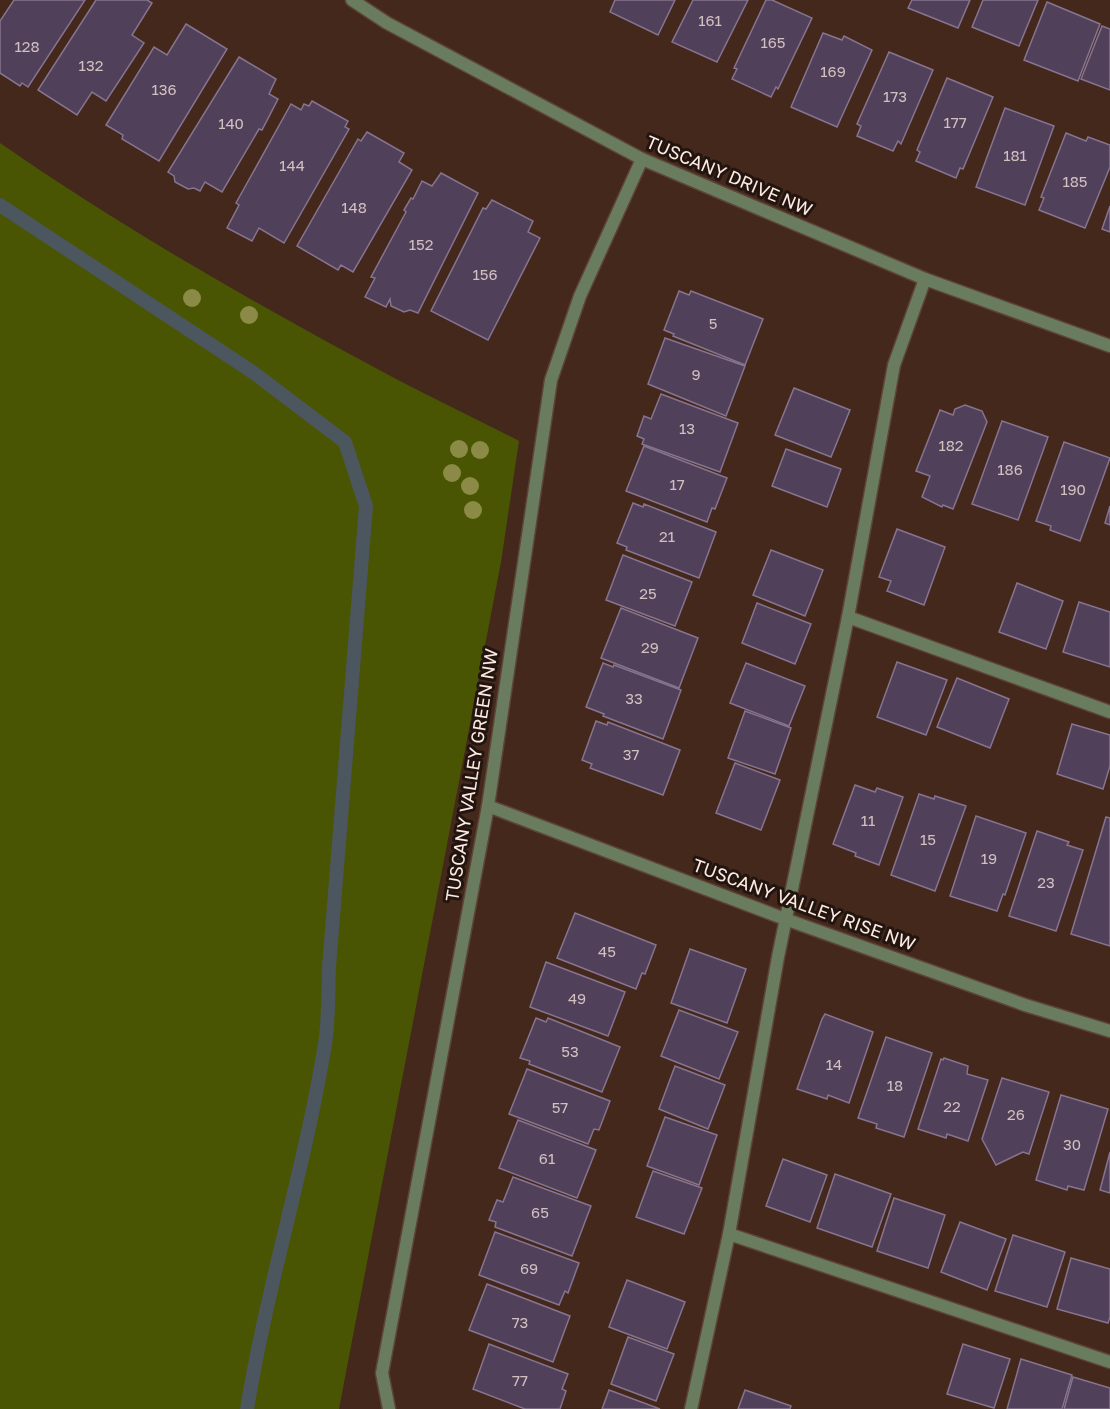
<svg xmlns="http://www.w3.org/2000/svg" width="1110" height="1409" viewBox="0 0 1110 1409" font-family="'Golos Text',sans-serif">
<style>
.green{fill:#495502}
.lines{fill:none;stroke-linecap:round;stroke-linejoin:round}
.stream{stroke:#4c565e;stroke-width:14}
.building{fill:#51405a;stroke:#867490;stroke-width:1.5}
.lane-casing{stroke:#5e4338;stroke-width:15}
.street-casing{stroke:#5e4338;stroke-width:15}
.lane{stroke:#697c5e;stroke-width:12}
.street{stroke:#697c5e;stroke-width:12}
.tree{fill:#8b8a46}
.labels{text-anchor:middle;stroke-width:6;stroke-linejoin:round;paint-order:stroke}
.number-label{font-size:15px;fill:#d2c0c0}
.street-label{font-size:18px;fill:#fdeae2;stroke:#22150f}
</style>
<rect width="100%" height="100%" fill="#44281c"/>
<path class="green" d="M0,143c127,88 261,164 398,237 40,21 81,40 121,61l-18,121 -162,847h-339z"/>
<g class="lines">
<path class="stream" d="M0,205l254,168 91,69 21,64 -37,461c-1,25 0,52 -4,77 -20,123 -58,242 -78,365"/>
</g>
<g class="building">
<path d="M14,0h71l-57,87 -6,-4 -2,3 -20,-13v-52z"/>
<path d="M96,0h51l5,3 -20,32 12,8 -38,58 -14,-9 -15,23 -39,-25z"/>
<path d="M615,0h60l-17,35 -48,-23z"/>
<path d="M693,0h55l-31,62 -45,-20z"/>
<path d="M766,0h6l40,18 -34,71 -2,-2 -5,10 -39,-18 5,-10 -3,-1z"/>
<path d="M912,0h58l-12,28 -50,-20z"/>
<path d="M983,0h55l-19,46 -47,-19z"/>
<path d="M1047,2l53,22 -22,57 -54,-21z"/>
<path d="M186,24l41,25 -68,112 -37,-22 1,-4 -17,-10 48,-78 13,8z"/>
<path d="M1102,26l8,3v61l-29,-11z"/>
<path d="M823,33l19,7 2,-4 28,14 -35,77 -46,-20z"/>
<path d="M889,52l44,18 -32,74 -3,-3 -5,10 -36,-15 4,-10 -4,-2z"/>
<path d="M239,57l37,22 -7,15 9,5 -16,31 -3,-1 -37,63 -17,-10 -5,9 -6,-3 -6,1 -13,-7 -1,-6 -6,-4z"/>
<path d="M947,78l46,19 -30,72 -3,-1 -4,10 -40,-17 4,-9 -3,-2z"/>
<path d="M312,101l36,20 -3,6 4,2 -65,114 -25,-15 -7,13 -25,-13 12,-23 -3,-2 55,-99 10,6 3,-6 5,2z"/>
<path d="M1005,108l49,18 -29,79 -49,-18z"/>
<path d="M367,132l37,21 -5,9 13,8 -59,102 -12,-7 -3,5 -41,-24 61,-107 3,2z"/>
<path d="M1066,133l20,8 2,-4 22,8v22l-25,61 -46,-18 5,-12 -3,-1z"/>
<path d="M441,173l37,20 -60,120 -8,-3 -6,2 -13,-6 -1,-7 -4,8 -21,-10 10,-19 -4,-1 35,-65 -2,-2 7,-12 2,1 9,-18 10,5z"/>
<path d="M492,200l41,21 -5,11 12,6 -52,102 -57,-29 52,-103 3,1z"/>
<path d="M1110,206v26l-8,-3z"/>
<path d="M679,291l10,4 2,-4 72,28 -18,46 -72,-29 1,-2 -10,-4z"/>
<path d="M665,338l80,28 -19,50 -78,-32z"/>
<path d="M794,388l56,22 -19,47 -56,-22z"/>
<path d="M661,394l77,29 -18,49 -78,-28 2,-5 -7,-3 7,-20 7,3z"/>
<path d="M965,405l17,6 5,11 -34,87 -10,-4 -1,2 -20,-10 8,-21 -14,-5 24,-61 13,5 2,-6z"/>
<path d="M1002,421l46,16 -30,83 -46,-16z"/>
<path d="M1064,442l46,16 -30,83 -30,-11 1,-4 -15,-5z"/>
<path d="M644,446l83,32 -12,31 -3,-1 -5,14 -81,-31z"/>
<path d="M786,449l55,20 -14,38 -55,-21z"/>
<path d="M633,503l10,4 1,-3 72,28 -17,46 -73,-28 1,-3 -10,-4z"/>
<path d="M1110,506v19l-5,-2z"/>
<path d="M897,529l48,18 -21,58 -37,-14 4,-10 -12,-4z"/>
<path d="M771,550l52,20 -18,46 -52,-21z"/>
<path d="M623,555l69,27 -17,44 -69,-26z"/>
<path d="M1017,583l46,18 -17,48 -47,-17z"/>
<path d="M1079,602l31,10v55l-47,-15z"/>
<path d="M757,603l54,21 -16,40 -53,-21z"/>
<path d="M621,608l77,30 -19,50 -78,-30z"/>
<path d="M897,662l50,18 -21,55 -49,-18z"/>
<path d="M603,663l10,4 1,-2 67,25 -18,49 -60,-23 1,-2 -18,-7z"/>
<path d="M746,663l59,23 -16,40 -59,-23z"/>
<path d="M957,678l52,21 -19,49 -53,-21z"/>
<path d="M745,711l46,17 -16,46 -47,-16z"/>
<path d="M596,721l11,4 1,-3 72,28 -17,45 -73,-27 2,-4 -10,-4z"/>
<path d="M1072,724l38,11v31l-7,23 -46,-15z"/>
<path d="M735,763l45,17 -19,50 -45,-17z"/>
<path d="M855,785l20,7 2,-4 26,9 -24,68 -24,-9 1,-3 -23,-9z"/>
<path d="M919,794l15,5 1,-3 31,10 -31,85 -44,-16z"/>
<path d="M976,816l50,17 -21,62 -2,-1 -6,17 -47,-15z"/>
<path d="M1106,817l4,1v128l-39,-12z"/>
<path d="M1037,831l32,11 -2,3 16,5 -27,81 -47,-15z"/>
<path d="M575,913l81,32 -11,29 -3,-1 -6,16 -79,-31z"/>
<path d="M690,949l56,20 -19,54 -56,-20z"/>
<path d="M546,962l79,30 -17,44 -78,-29z"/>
<path d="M679,1010l59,22 -19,47 -58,-23z"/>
<path d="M825,1014l48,18 -24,71 -21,-8 -1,4 -30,-10 25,-70z"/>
<path d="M536,1018l10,4 2,-4 72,29 -18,45 -73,-28 1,-3 -10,-3z"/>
<path d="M886,1037l46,16 -28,84 -28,-9 1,-4 -19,-6z"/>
<path d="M944,1058l24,8 -1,8 21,6 -20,61 -21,-7 -1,4 -28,-9 23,-70 2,1z"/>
<path d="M675,1066l50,19 -17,44 -49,-20z"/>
<path d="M527,1069l83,32 -11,29 -5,-1 -6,15 -79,-30z"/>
<path d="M1002,1078l47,14 -20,62 -6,-2 -27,13 -14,-26z"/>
<path d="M1061,1095l47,14 -24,81 -16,-4 -1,4 -31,-10z"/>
<path d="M665,1117l52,18 -18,50 -52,-19z"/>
<path d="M518,1120l78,30 -19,48 -78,-30z"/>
<path d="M1110,1152v41l-10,-3z"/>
<path d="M783,1159l44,16 -17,47 -44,-16z"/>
<path d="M653,1171l49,17 -18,46 -48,-17z"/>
<path d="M835,1174l56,20 -19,53 -55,-19z"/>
<path d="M513,1177l78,29 -19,50 -77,-29 1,-5 -7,-2 8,-20 6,2z"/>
<path d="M894,1198l51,17 -17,53 -51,-17z"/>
<path d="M960,1222l46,17 -19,51 -46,-18z"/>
<path d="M495,1232l84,31 -11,30 -3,-2 -6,14 -80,-30z"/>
<path d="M1013,1235l52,17 -18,55 -52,-16z"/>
<path d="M1071,1258l39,11v48l-2,6 -51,-14z"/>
<path d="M627,1280l58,22 -18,47 -58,-22z"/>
<path d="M487,1284l83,32 -17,46 -84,-32z"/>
<path d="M628,1337l46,17 -18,47 -45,-17z"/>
<path d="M489,1344l79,30 -6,15 4,2 -6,18h-35l-52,-20z"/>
<path d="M963,1344l47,15 -16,49 -47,-14z"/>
<path d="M1021,1359l51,16 -10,34h-55z"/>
<path d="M1073,1377l37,11v21h-46z"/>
<path d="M609,1390l51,19h-58z"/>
<path d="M745,1390l46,16 -1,3h-52z"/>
</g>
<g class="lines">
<g class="lane-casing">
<g id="lane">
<path d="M848,617l262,95"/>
<path d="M729,1234l381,128"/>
<path d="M691,1409l38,-175 49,-277 70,-340 46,-252 31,-86"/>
</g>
</g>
<g class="street-casing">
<g id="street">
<path d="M352,0l35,23 255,136 283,120 185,67"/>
<path d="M488,806l297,113 240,86 85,26"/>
<path d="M389,1409l-7,-36 106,-567 63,-426 29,-84 62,-137"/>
</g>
</g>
<use href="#lane" class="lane"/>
<use href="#street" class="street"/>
</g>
<g class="tree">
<circle cx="192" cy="298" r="9"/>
<circle cx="249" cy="315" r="9"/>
<circle cx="459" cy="449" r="9"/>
<circle cx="480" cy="450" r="9"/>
<circle cx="452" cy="473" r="9"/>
<circle cx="470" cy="486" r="9"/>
<circle cx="473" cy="510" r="9"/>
</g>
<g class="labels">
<g class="number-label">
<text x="710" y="26">161</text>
<text x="773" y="48">165</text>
<text x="27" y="52">128</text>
<text x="91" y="71">132</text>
<text x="833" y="77">169</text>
<text x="164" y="95">136</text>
<text x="895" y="102">173</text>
<text x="955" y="128">177</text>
<text x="231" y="129">140</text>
<text x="1015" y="161">181</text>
<text x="292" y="171">144</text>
<text x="1075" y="187">185</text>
<text x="354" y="213">148</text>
<text x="421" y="250">152</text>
<text x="485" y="280">156</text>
<text x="713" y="329">5</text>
<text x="696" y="380">9</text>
<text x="687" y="434">13</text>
<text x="951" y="451">182</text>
<text x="1010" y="475">186</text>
<text x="677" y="490">17</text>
<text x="1073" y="495">190</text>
<text x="667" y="542">21</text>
<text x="648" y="599">25</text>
<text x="650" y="653">29</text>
<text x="634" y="704">33</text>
<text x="631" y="760">37</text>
<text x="868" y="826">11</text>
<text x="928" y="845">15</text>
<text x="989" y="864">19</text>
<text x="1046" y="888">23</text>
<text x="607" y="957">45</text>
<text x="577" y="1004">49</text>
<text x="570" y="1057">53</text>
<text x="834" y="1070">14</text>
<text x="895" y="1091">18</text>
<text x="952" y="1112">22</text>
<text x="560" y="1113">57</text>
<text x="1016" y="1120">26</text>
<text x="1072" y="1150">30</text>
<text x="547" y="1164">61</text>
<text x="540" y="1218">65</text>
<text x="529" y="1274">69</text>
<text x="520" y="1328">73</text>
<text x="520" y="1386">77</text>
</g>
<g class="street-label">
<text transform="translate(729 176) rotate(23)" y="6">TUSCANY DRIVE NW</text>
<text transform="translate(472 775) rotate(-81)" y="6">TUSCANY VALLEY GREEN NW</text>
<text transform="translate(804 905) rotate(20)" y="6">TUSCANY VALLEY RISE NW</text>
</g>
</g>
</svg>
